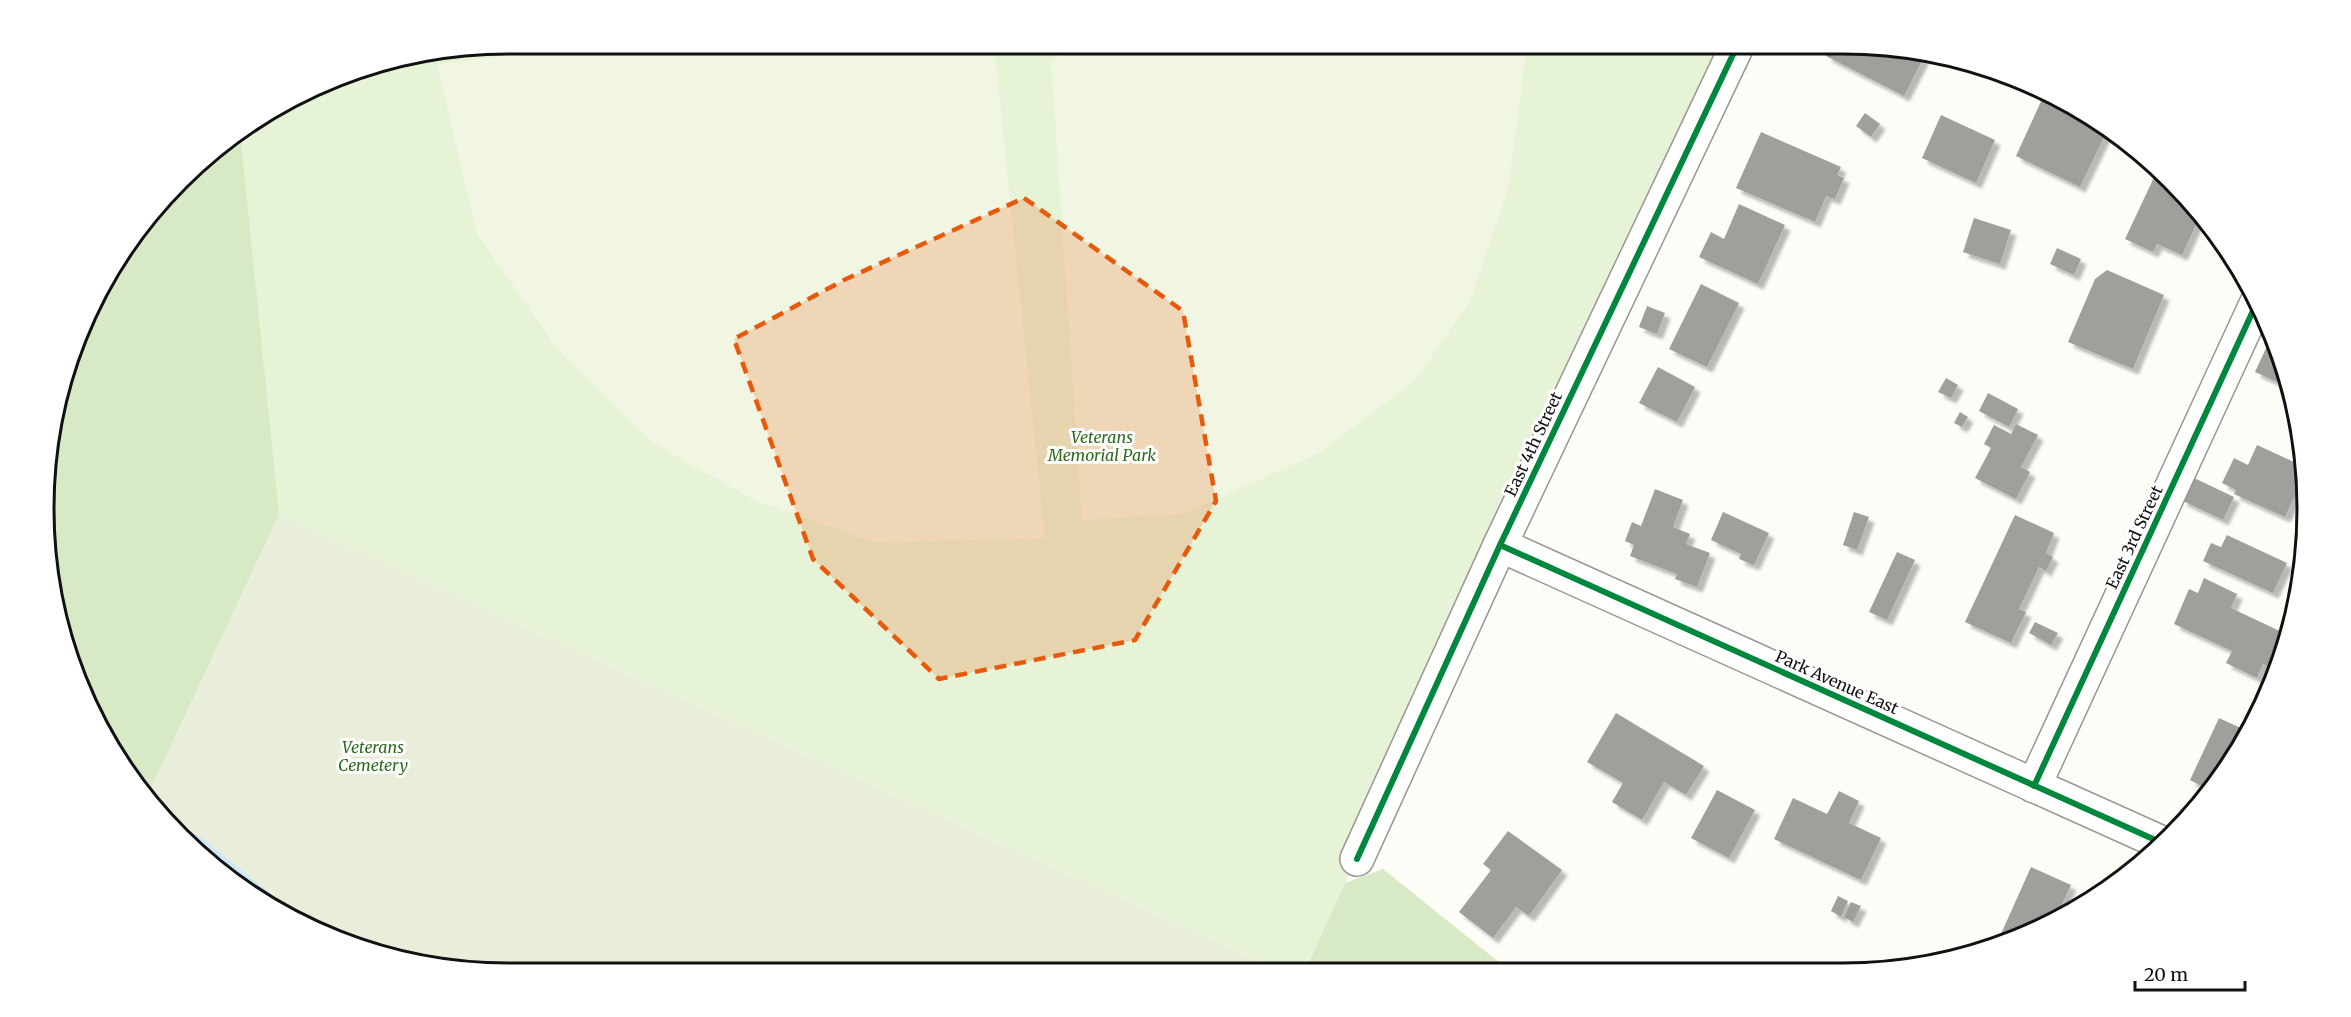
<svg xmlns="http://www.w3.org/2000/svg" width="2351" height="1017" viewBox="0 0 2351 1017" font-family="Merriweather,serif">
<style>
.green{fill:#e7f3d7}
.forest{fill:#d8eac5}
.cemetery{fill:#e9eedb}
.pitch{fill:#f0f6e1}
.lines{fill:none;stroke-linecap:round;stroke-linejoin:round}
.stream{stroke:#cde8f7;stroke-width:10}
.building{fill:#a19f9c;filter:url(#shadow)}
.minor-casing{stroke:#979795;stroke-width:36}
.minor{stroke:#fffffe;stroke-width:33}
.cycleway-casing{stroke:#fff;stroke-width:10}
.cycleway{stroke:#00873e;stroke-width:6}
.marked{fill:#e8590c;fill-opacity:0.2;stroke:#e8590c;stroke-width:4.5;stroke-dasharray:12 8;stroke-linejoin:round}
.labels{text-anchor:middle;stroke-width:6;stroke-linejoin:round;paint-order:stroke}
.park-label{font-size:16px;font-style:italic;fill:#2f6b1f;stroke:#fff}
.street-label{font-size:16px;fill:#111;stroke:#fff}
.rim{fill:none;stroke:#111;stroke-width:3}
</style>
<defs>
<filter id="shadow"><feDropShadow dx="5.5" dy="5.5" stdDeviation="1.5" flood-color="#0004"/></filter>
</defs>
<rect width="100%" height="100%" fill="#fdfcf7"/>
<path class="green" d="M509,44h1229l-238,501 -195,426h-23l-1228,-558 52,-137 96,-117 74,-53 83,-38z"/>
<g class="forest">
<path d="M240,131l39,384 -130,278 -43,-52 -38,-83 -20,-88 4,-152 54,-142 96,-117z"/>
<path d="M1383,869l127,102h-205l40,-88z"/>
</g>
<path class="cemetery" d="M279,515l1000,455 -771,3 -149,-24 -83,-38 -74,-53 -53,-65z"/>
<g class="pitch">
<path d="M615,44h379l51,494 -170,5 -121,-43 -101,-57 -95,-93 -81,-116 -40,-170z"/>
<path d="M1064,44h459l2,19 -17,127 -38,111 -56,81 -95,71 -136,61 -101,6 -31,-457z"/>
</g>
<g class="lines">
<path class="stream" d="M180,831l20,12 95,77"/>
</g>
<g class="building">
<path d="M1833,44h10l81,13 -20,39 -78,-40z"/>
<path d="M2043,97l65,32 -28,58 -64,-31z"/>
<path d="M1865,113l15,11 -9,13 -15,-11z"/>
<path d="M1941,115l54,25 -19,43 -54,-25z"/>
<path d="M1761,132l80,35 -4,8 7,3 -9,21 -9,-3 -11,26 -79,-34z"/>
<path d="M2158,169l43,45 -19,41 -25,-11 -4,8 -28,-13z"/>
<path d="M1739,204l46,21 -27,59 -59,-27 12,-25 13,7z"/>
<path d="M1974,218l37,12 -11,34 -37,-12z"/>
<path d="M2057,248l24,11 -7,16 -24,-11z"/>
<path d="M2107,270l57,25 -31,74 -65,-27 27,-63z"/>
<path d="M1701,284l38,19 -32,64 -38,-18z"/>
<path d="M1647,306l18,7 -8,21 -18,-7z"/>
<path d="M2272,335l17,45 -3,6 -31,-14z"/>
<path d="M1658,367l37,20 -18,35 -38,-19z"/>
<path d="M1946,378l12,7 -7,13 -13,-6z"/>
<path d="M1988,393l30,16 -9,18 -30,-16z"/>
<path d="M1960,412l8,5 -6,10 -8,-4z"/>
<path d="M2016,424l22,11 -17,32 9,5 -14,27 -41,-21 16,-30 -7,-4 10,-19 17,9z"/>
<path d="M2257,445l48,22 1,6 -21,44 -51,-23 2,-4 -14,-7 12,-25 14,7z"/>
<path d="M2192,477l42,20 -11,23 -42,-20z"/>
<path d="M1655,489l28,11 -10,27 17,7 -4,10 24,9 -13,34 -22,-8 2,-5 -47,-18 4,-11 -9,-4 7,-19 9,4z"/>
<path d="M1723,512l46,21 -15,32 -15,-6 2,-5 -30,-14z"/>
<path d="M1854,512l15,5 -12,33 -14,-5z"/>
<path d="M2015,515l39,18 -8,20 7,4 -7,14 -7,-4 -20,42 7,3 -15,31 -46,-21z"/>
<path d="M2227,535l60,28 -14,30 -70,-32 8,-18 10,4z"/>
<path d="M1897,552l18,8 -28,60 -18,-8z"/>
<path d="M2204,578l33,16 -6,14 57,27 -5,23 -6,13 -14,-7 -6,14 -31,-15 6,-12 -58,-27 15,-35 9,4z"/>
<path d="M2035,622l23,11 -7,12 -22,-12z"/>
<path d="M1616,713l88,53 -18,29 -22,-13 -22,38 -30,-18 11,-19 -36,-21z"/>
<path d="M2219,718l28,13 -18,36 -20,23 -19,-10z"/>
<path d="M1717,790l38,20 -26,48 -38,-20z"/>
<path d="M1839,791l20,10 -10,22 32,15 -20,42 -87,-41 19,-41 34,16z"/>
<path d="M1508,831l54,39 -33,46 -13,-9 -23,31 -34,-26 32,-42 -8,-6z"/>
<path d="M2031,867l40,18 -14,30 -36,23 -25,7z"/>
<path d="M1838,896l10,5 -7,16 -10,-6z"/>
<path d="M1851,902l10,4 -8,16 -9,-5z"/>
</g>
<g class="lines">
<g class="minor-casing">
<g id="minor">
<path d="M1500,545l662,298"/>
<path d="M2034,786l224,-486"/>
<path d="M1357,859l143,-314 238,-501"/>
</g>
</g>
<use href="#minor" class="minor"/>
<g class="cycleway-casing">
<g id="cycleway">
<path d="M1500,545l662,298"/>
<path d="M2034,786l224,-486"/>
<path d="M1357,859l143,-314 238,-501"/>
</g>
</g>
<use href="#cycleway" class="cycleway"/>
</g>
<path class="marked" d="M1024,198l159,113 33,190 -81,139 -196,39 -126,-120 -79,-220 112,-60z"/>
<g class="labels">
<g class="park-label">
<text x="1102" y="443">Veterans<tspan x="1102" dy="18">Memorial Park</tspan></text>
<text x="373" y="753">Veterans<tspan x="373" dy="18">Cemetery</tspan></text>
</g>
<g class="street-label">
<text transform="translate(1533 444) rotate(-65)" y="6">East 4th Street</text>
<text transform="translate(2134 537) rotate(-65)" y="6">East 3rd Street</text>
<text transform="translate(1837 682) rotate(24)" y="6">Park Avenue East</text>
</g>
</g>
<path d="M0 0H2351V1017H0ZM508 54H1843A454 454 0 0 1 2297 508V509A454 454 0 0 1 1843 963H508A454 454 0 0 1 54 509V508A454 454 0 0 1 508 54Z" fill="#fff" fill-rule="evenodd"/>
<path class="rim" d="M508 54H1843A454 454 0 0 1 2297 508V509A454 454 0 0 1 1843 963H508A454 454 0 0 1 54 509V508A454 454 0 0 1 508 54Z"/>
<path d="M2135 981v9h110v-9" fill="none" stroke="#111111" stroke-width="3"/>
<text x="2144" y="981" font-size="18" fill="#111111" stroke="#ffffff" stroke-width="4.5" paint-order="stroke">20 m</text>
</svg>
